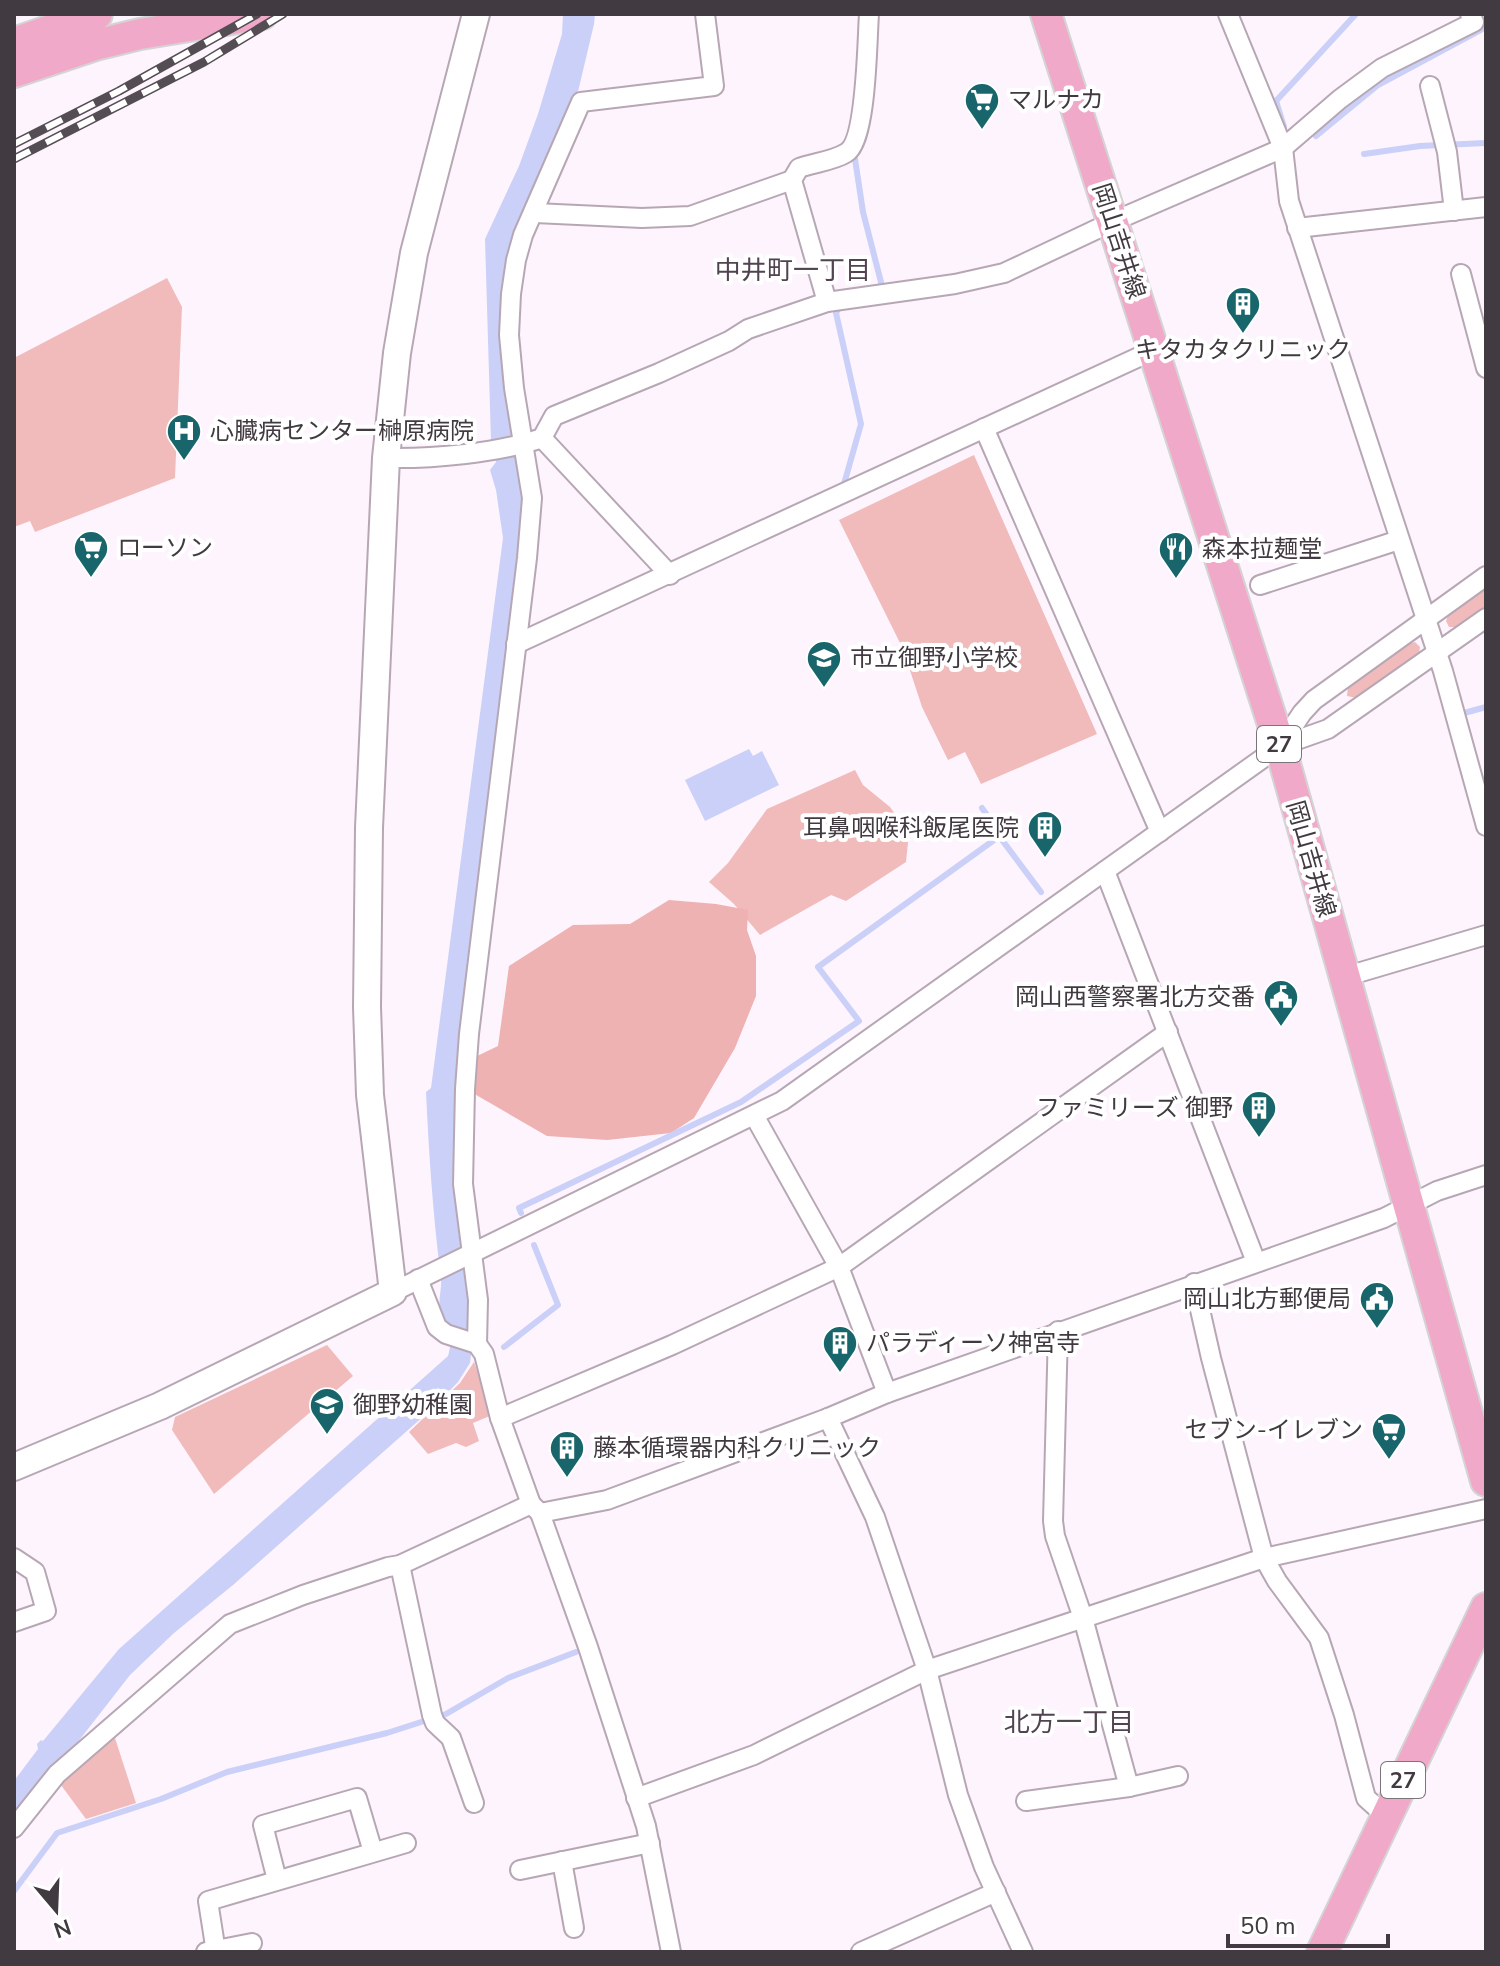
<svg xmlns="http://www.w3.org/2000/svg" width="1500" height="1966" viewBox="0 0 1500 1966" font-family="'Nunito Sans','Noto Sans JP',sans-serif">
<style>
.green{fill:#f0bbba}
.forest{fill:#edb2b1}
.water{fill:#cad0f8}
.lines{fill:none;stroke-linecap:round;stroke-linejoin:round}
.stream{stroke:#cad0f8;stroke-width:6}
.street-casing{stroke:#b7a7b5;stroke-width:22}
.secondary-casing{stroke:#b7a7b5;stroke-width:30}
.primary-casing{stroke:#d5d4d5;stroke-width:34}
.street{stroke:#fff;stroke-width:18}
.secondary{stroke:#fff;stroke-width:26}
.primary{stroke:#f0a9c8;stroke-width:30}
.rail-casing{stroke:#554d54;stroke-width:9}
.rail{stroke:#fff;stroke-width:6;stroke-dasharray:18;stroke-linecap:butt}
.labels{text-anchor:middle;stroke-width:8;stroke-linejoin:round;paint-order:stroke}
.shield{fill:#fff;stroke:#7a7579;stroke-width:2}
.shield-label{font-size:22px;font-weight:bold;fill:#413a40}
.poi-label{font-size:24px;fill:#413a40;stroke:#fff;text-anchor:start}
.street-label{font-size:24px;fill:#413a40;stroke:#fff}
.neighbourhood-label{font-size:26px;fill:#514350;stroke:#fff}
</style>
<rect width="100%" height="100%" fill="#fef4fd"/>
<g class="green">
<path d="M167,278l15,29 -7,171 -140,54 -5,-11 -16,6v-169z"/>
<path d="M974,455l123,279 -116,50 -16,-32 -17,8 -26,-53 -19,-58 -64,-129z"/>
<path d="M1486,587v19l-29,21h-8l-3,-6 2,-6z"/>
<path d="M1415,642l5,5 -1,7 -62,44 -10,-2 1,-10 60,-42z"/>
<path d="M855,770l8,15 27,22 19,26 -3,29 -60,39 -15,-6 -71,40 -26,-31 -25,-22 19,-19 39,-54z"/>
<path d="M327,1345l26,31 -139,118 -42,-64 3,-13z"/>
<path d="M474,1362l18,53 -19,8 6,18 -13,6 -10,-4 -28,11 -19,-22 51,-49z"/>
<path d="M114,1735l22,68 -50,16 -28,-38z"/>
</g>
<path class="forest" d="M669,900l47,4 32,6 -1,20 9,26v40l-21,52 -41,70 -23,15 -64,7 -60,-4 -76,-44 2,-34 25,-12 11,-80 64,-41 57,-1z"/>
<g class="water">
<path d="M563,14h32l-1,10 -17,72 -34,82 -40,160 20,177 -12,135 -56,446 1,93 3,47 11,58 1,61 -1,8 -12,19 -24,25 -201,178 -59,48 -44,42 -116,149v-43l24,-32 -1,-5 4,-4 2,1 76,-92 329,-293c7,-24 -3,-27 -8,-47 -2,-9 2,-21 1,-31 -8,-62 -12,-123 -15,-186l5,-4 72,-550 -7,-48 -6,-20 6,-8 -5,-21 -6,-202 34,-73 19,-52 24,-80z"/>
<path d="M749,749l4,7 9,-5 17,34 -74,36 -20,-41z"/>
</g>
<g class="lines">
<g class="stream">
<path d="M1284,127l-8,-26 80,-87"/>
<path d="M1316,136l62,-51 108,-58"/>
<path d="M1364,154l56,-8 66,-3"/>
<path d="M855,159l8,53 19,74"/>
<path d="M841,304l-5,9 25,111 -17,60"/>
<path d="M1464,713l22,-6"/>
<path d="M999,836l42,56"/>
<path d="M521,1213l-2,-5 222,-106 118,-81 -41,-54 183,-132 -19,-27"/>
<path d="M504,1347l54,-42 -24,-60"/>
<path d="M14,1891l43,-58 104,-34 66,-27 160,-39 59,-19 62,-36 68,-26"/>
</g>
<g class="street-casing">
<g id="street">
<path d="M1228,14l55,134 6,53 154,470 43,155"/>
<path d="M1430,86l17,66 7,59"/>
<path d="M535,213l107,5 48,-2 102,-36"/>
<path d="M1297,228l189,-21"/>
<path d="M1461,274l25,94"/>
<path d="M827,302l-35,-122 7,-12c14,-5 34,-7 47,-15 21,-12 21,-113 23,-139"/>
<path d="M984,428l176,404"/>
<path d="M542,438l128,137"/>
<path d="M386,458c46,1 113,-5 156,-20l12,-22 105,-43 70,-32 19,-12 79,-27 128,-18 49,-11 108,-51 171,-74 57,-49 42,-31 92,-46 -4,-8"/>
<path d="M1260,585l139,-45"/>
<path d="M516,644l638,-294"/>
<path d="M1280,746l22,-33 12,-13 172,-124"/>
<path d="M1105,871l151,391"/>
<path d="M1344,977l142,-42"/>
<path d="M755,1117l84,150 48,126"/>
<path d="M418,1279l19,48 9,7 31,10 7,10 16,64 31,86 9,9 48,134 58,179 25,126"/>
<path d="M1194,1283l17,75 53,200 13,23 42,57 25,77 22,83 20,18"/>
<path d="M393,1292l389,-191 498,-355 48,-17 158,-111"/>
<path d="M1058,1331l-5,190 2,15 28,82 46,169"/>
<path d="M477,1344l1,-44 -15,-116 2,-95 4,-55 58,-476 5,-60 -18,-110 -5,-53 2,-41 5,-34 7,-25 58,-133 133,-16 -9,-72"/>
<path d="M500,1418l172,-73 167,-78 329,-235"/>
<path d="M828,1418l47,99 52,153 31,125 26,72 39,85"/>
<path d="M540,1513l67,-13 221,-82 59,-25 497,-175 53,-27 49,-16"/>
<path d="M14,1558l21,14 11,39 -32,11"/>
<path d="M400,1565l32,150 3,8 16,15 23,65"/>
<path d="M636,1798l118,-43 173,-85 337,-112 222,-49"/>
<path d="M1026,1801l103,-14 49,-11"/>
<path d="M14,1828l43,-54 173,-150 73,-29 85,-28 12,-2 131,-61"/>
<path d="M562,1861l12,67"/>
<path d="M520,1870l130,-27"/>
<path d="M277,1880l-14,-55 94,-27 16,54"/>
<path d="M206,1952l46,-9"/>
<path d="M216,1952l-8,-51 198,-58"/>
<path d="M861,1952l135,-60"/>
</g>
</g>
<g class="secondary-casing">
<path id="secondary" d="M14,1467l146,-61 233,-114 -23,-197 -3,-88 2,-179 17,-370 11,-105 17,-100 62,-239"/>
</g>
<g class="primary-casing">
<g id="primary">
<path d="M1046,14l234,732 206,735"/>
<path d="M14,43l83,-29"/>
<path d="M14,72l81,-27 45,-11 122,-20"/>
<path d="M1322,1952l164,-344"/>
</g>
</g>
<use href="#street" class="street"/>
<use href="#secondary" class="secondary"/>
<use href="#primary" class="primary"/>
<g class="rail-casing">
<g id="rail">
<path d="M14,144l105,-53 138,-77"/>
<path d="M14,159l190,-97 79,-48"/>
</g>
</g>
<use href="#rail" class="rail"/>
</g>
<defs>
<g id="supermarket-pin" transform="scale(1.8)"><path d="M0 17L-7.5 6A9.5 9.5 0 1 1 7.5 6Z" fill="#18666b" stroke="#fff"/><path d="M-6-5.5h2.5l.6 2H6L4.5 2H-2.5L-4.4-4H-6ZM-1.5 3.2a1.3 1.3 0 1 0 .1 0ZM3 3.2a1.3 1.3 0 1 0 .1 0Z" fill="#fff"/></g>
<g id="building-pin" transform="scale(1.8)"><path d="M0 17L-7.5 6A9.5 9.5 0 1 1 7.5 6Z" fill="#18666b" stroke="#fff"/><path d="M-4-6H4V6H1V3H-1V6H-4ZM-2.5-4.3h1.7v1.8h-1.7ZM.8-4.3h1.7v1.8H.8ZM-2.5-1h1.7V.8h-1.7ZM.8-1h1.7V.8H.8Z" fill="#fff"/></g>
<g id="hospital-pin" transform="scale(1.8)"><path d="M0 17L-7.5 6A9.5 9.5 0 1 1 7.5 6Z" fill="#18666b" stroke="#fff"/><path d="M-5-5h3v3.5h4V-5h3V5h-3V1.5h-4V5h-3Z" fill="#fff"/></g>
<g id="restaurant-pin" transform="scale(1.8)"><path d="M0 17L-7.5 6A9.5 9.5 0 1 1 7.5 6Z" fill="#18666b" stroke="#fff"/><path d="M-5-6h1v4h1v-4h1v4h1v-4h1v5L-1.5 .5V6h-2V.5L-5-1ZM5-6V6H3V1.5H1.5Q1.5-4 5-6Z" fill="#fff"/></g>
<g id="school-pin" transform="scale(1.8)"><path d="M0 17L-7.5 6A9.5 9.5 0 1 1 7.5 6Z" fill="#18666b" stroke="#fff"/><path d="M0-5L7-2L0 1L-7-2ZM-4 1L0 2.5L4 1V4Q0 6-4 4Z" fill="#fff"/></g>
<g id="civic-pin" transform="scale(1.8)"><path d="M0 17L-7.5 6A9.5 9.5 0 1 1 7.5 6Z" fill="#18666b" stroke="#fff"/><path d="M-.6-6.5H3V-4.5H.6V-3L4-1V1h2V6H-6V1h2V-1L-.6-3ZM-1.2 2.5V6h2.4V2.5Z" fill="#fff"/></g>
</defs>
<g fill-rule="evenodd">
<use href="#supermarket-pin" x="982" y="100"/>
<use href="#building-pin" x="1243" y="304"/>
<use href="#hospital-pin" x="184" y="431"/>
<use href="#supermarket-pin" x="91" y="548"/>
<use href="#restaurant-pin" x="1176" y="549"/>
<use href="#school-pin" x="824" y="658"/>
<use href="#building-pin" x="1045" y="828"/>
<use href="#civic-pin" x="1281" y="997"/>
<use href="#building-pin" x="1259" y="1108"/>
<use href="#civic-pin" x="1377" y="1299"/>
<use href="#building-pin" x="840" y="1343"/>
<use href="#school-pin" x="327" y="1405"/>
<use href="#supermarket-pin" x="1389" y="1430"/>
<use href="#building-pin" x="567" y="1448"/>
</g>
<g class="labels">
<g class="shield">
<rect x="1257" y="726" width="44" height="36" rx="6"/>
<rect x="1381" y="1762" width="44" height="36" rx="6"/>
</g>
<g class="shield-label">
<text x="1279" y="752">27</text>
<text x="1403" y="1788">27</text>
</g>
<g class="poi-label">
<text x="1008" y="108">マルナカ</text>
<text x="1243" y="358" text-anchor="middle">キタカタクリニック</text>
<text x="210" y="439">心臓病センター榊原病院</text>
<text x="117" y="556">ローソン</text>
<text x="1202" y="557">森本拉麺堂</text>
<text x="850" y="666">市立御野小学校</text>
<text x="1019" y="836" text-anchor="end">耳鼻咽喉科飯尾医院</text>
<text x="1255" y="1005" text-anchor="end">岡山西警察署北方交番</text>
<text x="1233" y="1116" text-anchor="end">ファミリーズ 御野</text>
<text x="1351" y="1307" text-anchor="end">岡山北方郵便局</text>
<text x="866" y="1351">パラディーソ神宮寺</text>
<text x="353" y="1413">御野幼稚園</text>
<text x="1363" y="1438" text-anchor="end">セブン-イレブン</text>
<text x="593" y="1456">藤本循環器内科クリニック</text>
</g>
<g class="street-label">
<text transform="translate(1119 241) rotate(72)" y="8">岡山吉井線</text>
<text transform="translate(1311 859) rotate(74)" y="8">岡山吉井線</text>
</g>
<g class="neighbourhood-label">
<text x="793" y="279">中井町一丁目</text>
<text x="1069" y="1731">北方一丁目</text>
</g>
</g>
<rect width="1500" height="1966" fill="none" stroke="#413a40" stroke-width="32"/>
<g transform="translate(56 1910) rotate(161)" stroke="#ffffff" stroke-width="6" paint-order="stroke">
<path d="M0-6L14 30L0 20L-14 30Z" fill="#413a40"/>
<text y="-12" font-size="22" font-weight="bold" text-anchor="middle" fill="#413a40">N</text>
</g>
<path d="M1228 1934v12h160v-12" fill="none" stroke="#413a40" stroke-width="4"/>
<text x="1240" y="1934" font-size="24" fill="#413a40" stroke="#ffffff" stroke-width="6" paint-order="stroke">50 m</text>
</svg>
